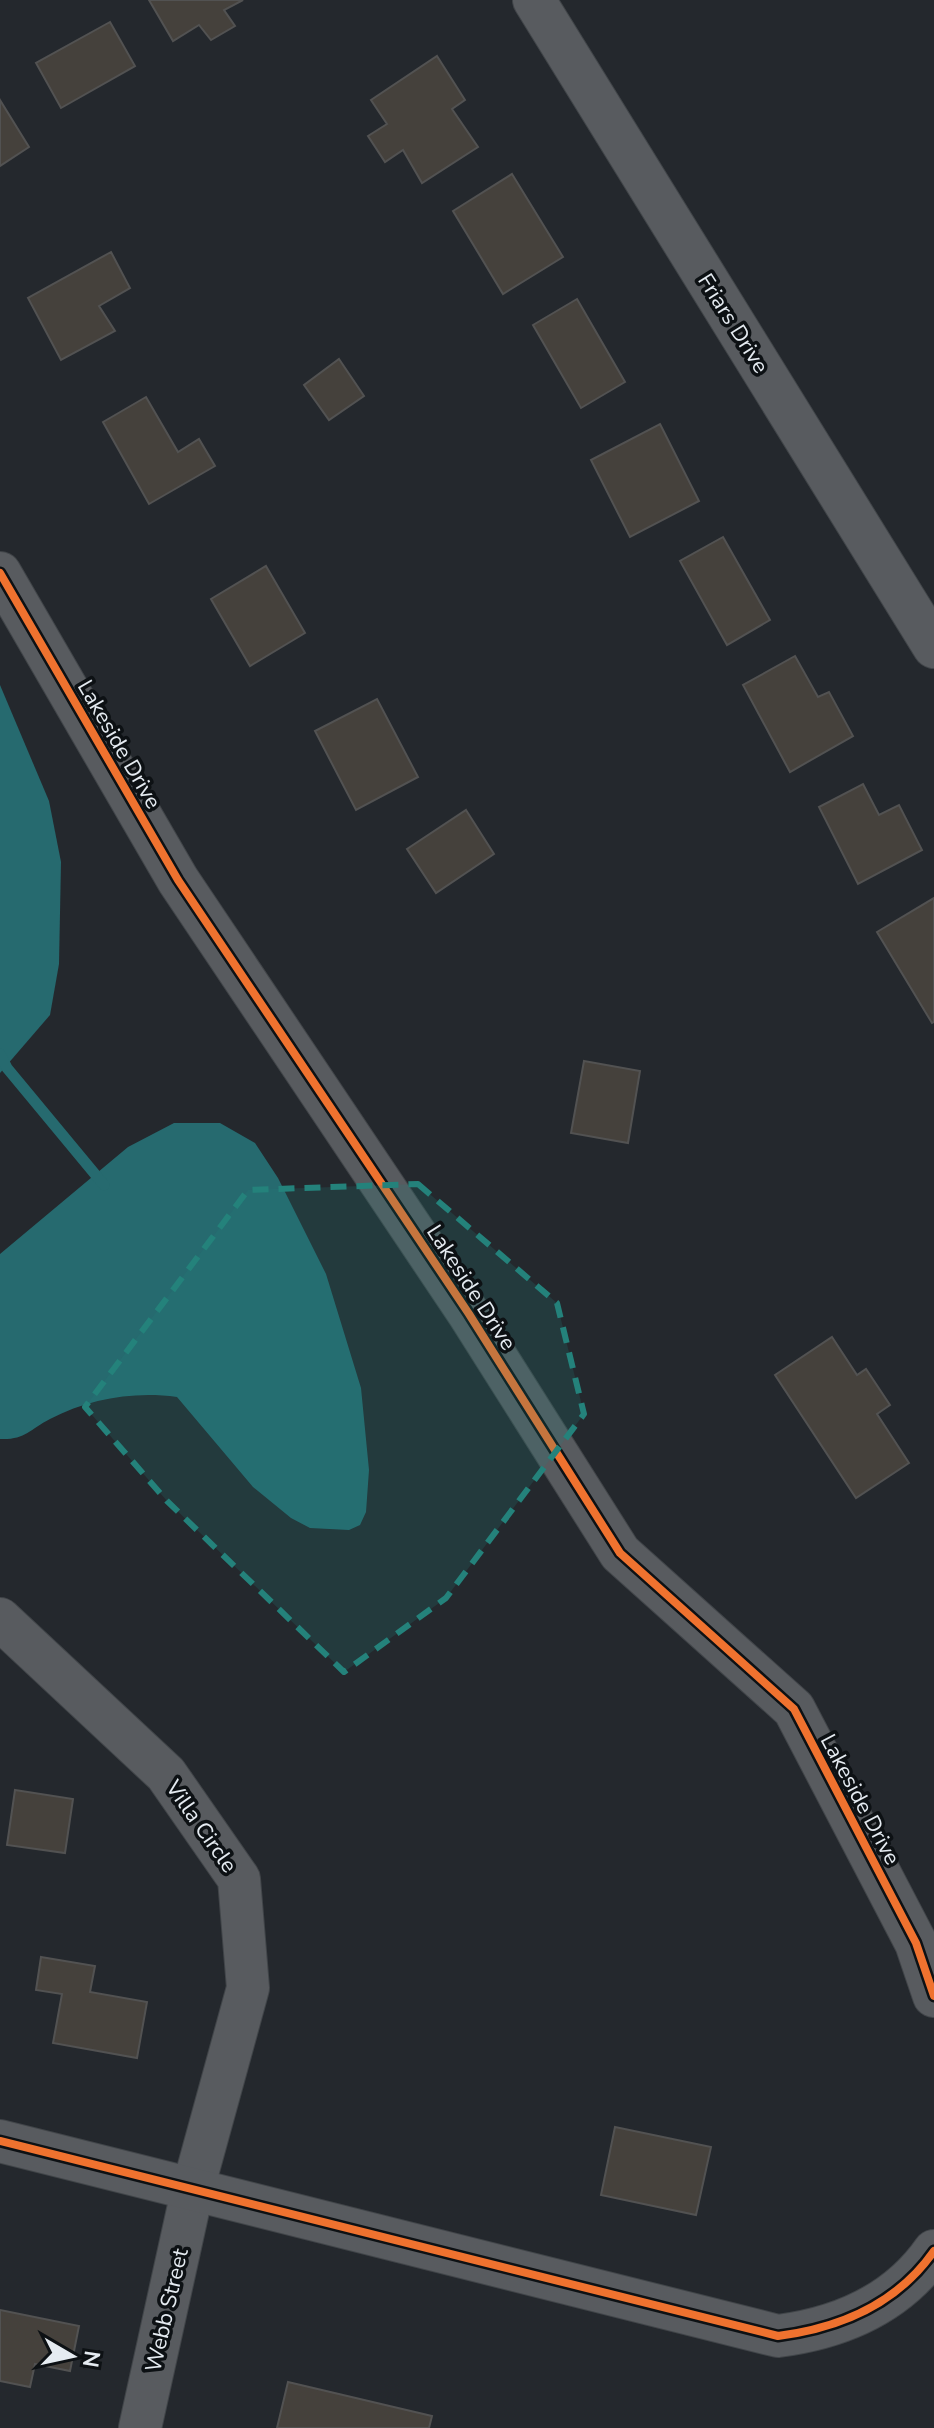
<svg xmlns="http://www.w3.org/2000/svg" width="934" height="2428" viewBox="0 0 934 2428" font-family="'Nunito Sans',sans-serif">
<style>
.water{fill:#266a6f}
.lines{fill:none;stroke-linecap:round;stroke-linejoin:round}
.stream{stroke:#266a6f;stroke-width:11}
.building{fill:#45413c;stroke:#525252;stroke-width:2}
.minor-casing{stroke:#414549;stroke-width:44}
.minor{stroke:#585b5f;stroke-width:42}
.cycleway-casing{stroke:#0d1114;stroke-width:13}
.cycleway{stroke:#ef722f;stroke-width:8}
.marked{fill:#24827b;fill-opacity:0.2;stroke:#24827b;stroke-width:6;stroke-dasharray:16 10;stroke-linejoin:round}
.labels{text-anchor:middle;stroke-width:7;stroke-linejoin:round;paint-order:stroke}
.street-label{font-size:22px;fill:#e5ebf1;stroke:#0d1114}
</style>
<rect width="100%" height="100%" fill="#24282d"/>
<g class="water">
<path d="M0,685l49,116 12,61 -2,102 -9,51 -50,58z"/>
<path d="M174,1123h46l35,20 23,35 48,96 35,114 8,82 -3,42 -6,13 -11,5 -39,-2 -19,-10 -38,-31 -76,-90c-44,-6 -88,2 -127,22 -21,11 -25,21 -50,20v-185l128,-107z"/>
</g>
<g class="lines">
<path class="stream" d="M0,1054l7,14 97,117"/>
</g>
<g class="building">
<path d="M149,0h94l-19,10 11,16 -24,14 -12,-15 -26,16z"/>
<path d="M110,22l25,44 -74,42 -25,-45z"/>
<path d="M437,56l28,44 -13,9 26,38 -56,36 -19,-33 -18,12 -17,-26 19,-12 -16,-24z"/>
<path d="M0,100l29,47 -29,19z"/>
<path d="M512,174l51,83 -60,37 -50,-83z"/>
<path d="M111,252l19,36 -31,18 16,25 -54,29 -33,-62z"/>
<path d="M577,299l48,83 -44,26 -48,-83z"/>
<path d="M339,359l25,37 -35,24 -25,-35z"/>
<path d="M146,397l32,55 21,-13 16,27 -66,38 -46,-82z"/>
<path d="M660,424l39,77 -69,36 -39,-77z"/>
<path d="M723,537l47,83 -43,25 -47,-84z"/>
<path d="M266,566l39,67 -55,33 -39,-67z"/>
<path d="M795,656l23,41 11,-5 24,44 -63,36 -47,-87z"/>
<path d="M377,699l41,78 -62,33 -41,-79z"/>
<path d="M863,784l16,31 20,-10 23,45 -64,34 -39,-77z"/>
<path d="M466,810l28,44 -58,39 -29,-44z"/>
<path d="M934,898v124l-2,1 -55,-91z"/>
<path d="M584,1061l56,10 -12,72 -57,-10z"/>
<path d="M832,1337l25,38 9,-6 24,36 -13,9 32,49 -53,35 -81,-123z"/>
<path d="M15,1790l58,9 -8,54 -58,-8z"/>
<path d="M41,1957l54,9 -5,26 57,10 -10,56 -84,-15 9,-49 -26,-4z"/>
<path d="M615,2127l96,20 -15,68 -95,-20z"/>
<path d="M0,2310l79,16 -9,45 -35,-7 -5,23 -30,-6z"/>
<path d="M288,2382l144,34 -3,12h-152z"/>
</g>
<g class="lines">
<g class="minor-casing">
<g id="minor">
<path d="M534,0l400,647"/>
<path d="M0,573l178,307 291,434 151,239 174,156 122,234 18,53"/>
<path d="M0,1619l166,155 73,105 9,109 -56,204 -52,236"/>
<path d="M0,2141l778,195c62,-8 119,-32 156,-85"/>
</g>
</g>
<use href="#minor" class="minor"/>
<g class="cycleway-casing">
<g id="cycleway">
<path d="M0,573l178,307 291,434 151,239 174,156 122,234 18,53"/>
<path d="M0,2141l778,195c62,-8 119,-32 156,-85"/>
</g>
</g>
<use href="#cycleway" class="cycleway"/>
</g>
<path class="marked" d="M418,1184l139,119 27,111 -138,184 -102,74 -177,-171 -82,-94 163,-217z"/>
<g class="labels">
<g class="street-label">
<text transform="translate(734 323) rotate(58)" y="8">Friars Drive</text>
<text transform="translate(120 744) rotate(60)" y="8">Lakeside Drive</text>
<text transform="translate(472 1287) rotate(57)" y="8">Lakeside Drive</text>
<text transform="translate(861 1799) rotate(62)" y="8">Lakeside Drive</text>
<text transform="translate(202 1826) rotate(55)" y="8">Villa Circle</text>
<text transform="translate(166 2310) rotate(-77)" y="8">Webb Street</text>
</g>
</g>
<g transform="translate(72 2356) rotate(99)" stroke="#0d1114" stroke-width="6" paint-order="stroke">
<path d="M0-6L14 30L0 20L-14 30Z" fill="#e5ebf1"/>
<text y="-12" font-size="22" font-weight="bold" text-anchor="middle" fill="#e5ebf1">N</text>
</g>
</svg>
